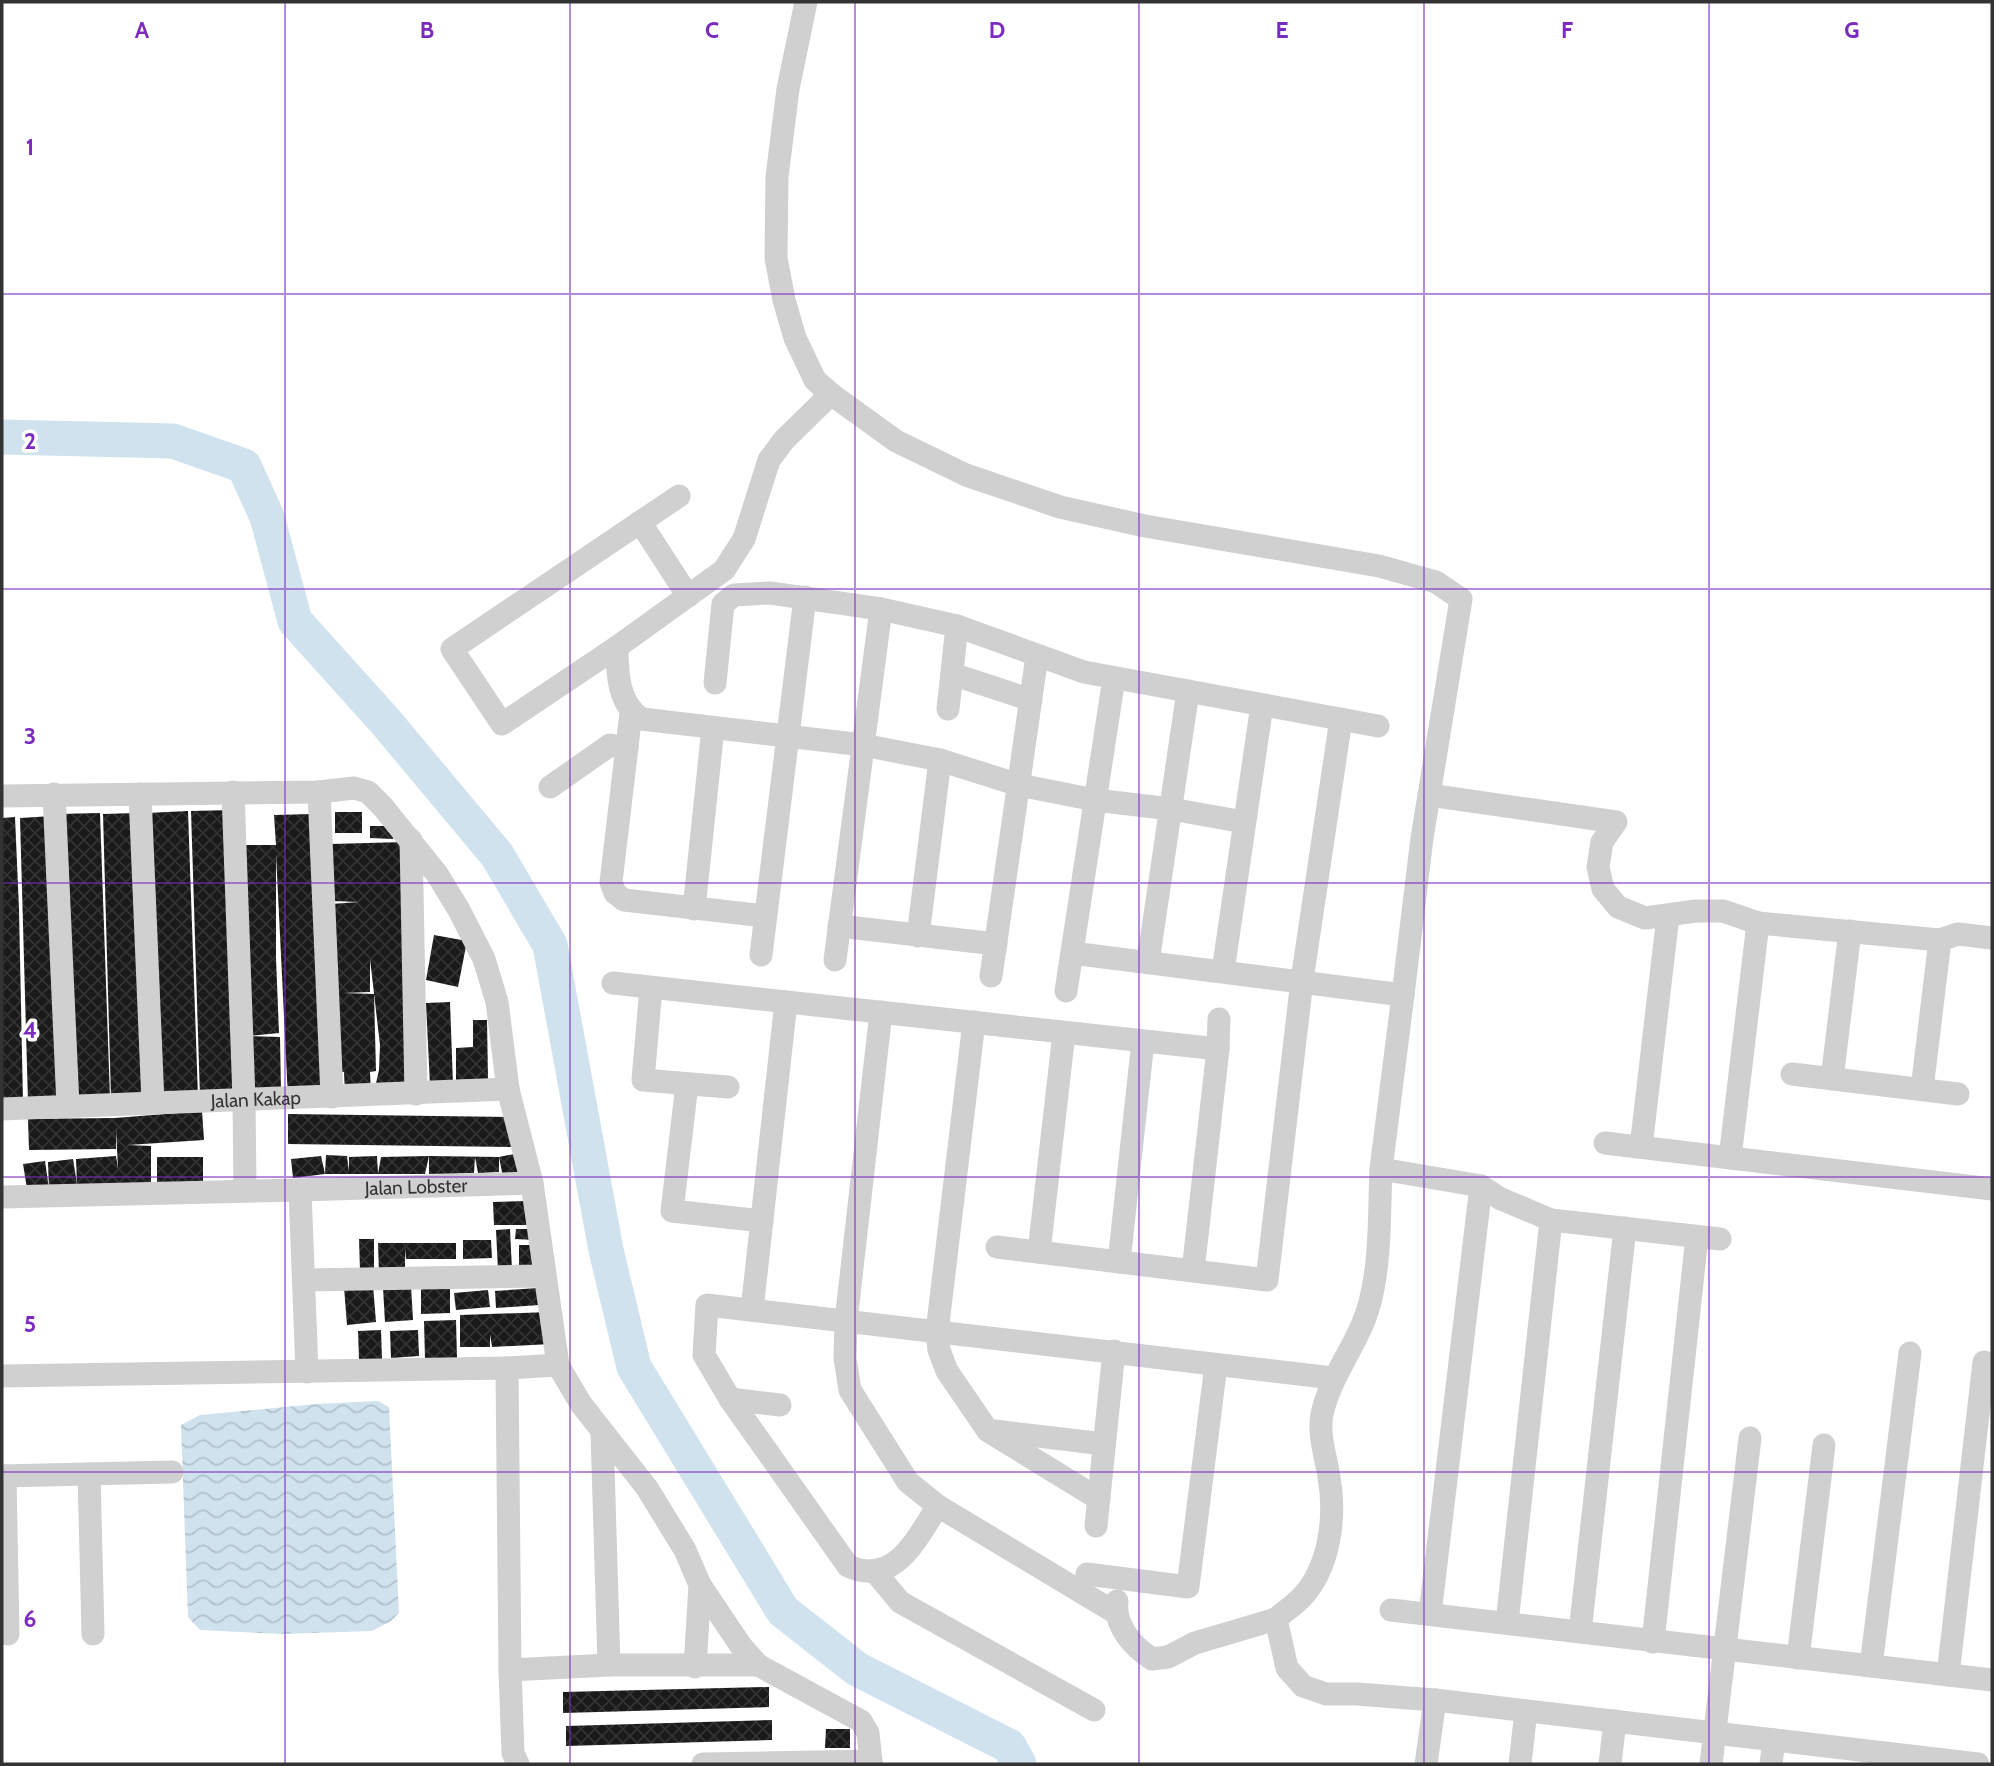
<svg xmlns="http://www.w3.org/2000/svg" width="1994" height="1766" viewBox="0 0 1994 1766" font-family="Cabin,sans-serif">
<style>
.water{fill:url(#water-waves)}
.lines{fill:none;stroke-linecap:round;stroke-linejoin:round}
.river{stroke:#cfe2ee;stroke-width:35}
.building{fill:url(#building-cross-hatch)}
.street{stroke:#d0d0d0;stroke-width:23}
.grid{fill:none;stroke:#7b2cbf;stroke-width:2;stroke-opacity:0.55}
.labels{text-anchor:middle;stroke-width:7;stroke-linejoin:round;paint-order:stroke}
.street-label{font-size:19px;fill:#333;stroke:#fff}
.grid-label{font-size:23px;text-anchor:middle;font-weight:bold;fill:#7b2cbf;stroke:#fff;stroke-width:7;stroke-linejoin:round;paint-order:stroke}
</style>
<defs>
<pattern id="water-waves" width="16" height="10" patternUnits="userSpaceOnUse" patternTransform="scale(1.75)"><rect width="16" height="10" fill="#cfe2ee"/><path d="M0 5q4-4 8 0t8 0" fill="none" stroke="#b2c2cd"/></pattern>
<pattern id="building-cross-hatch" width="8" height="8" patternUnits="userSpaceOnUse" patternTransform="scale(1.75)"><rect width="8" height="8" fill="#1a1a1a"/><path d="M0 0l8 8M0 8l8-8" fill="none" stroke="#333"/></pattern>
</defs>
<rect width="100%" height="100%" fill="#fff"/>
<path class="water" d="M378,1401l11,6 10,206 -8,8 -19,10 -91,3 -81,-4 -12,-13 -7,-192 19,-10 116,-11z"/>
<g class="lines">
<path class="river" d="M2,437l171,4 71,25 23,51 28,104 90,100 112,134 53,90 56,305 28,117 149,244 74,58 152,77 10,18"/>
</g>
<g class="building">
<path d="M233,810l9,285 -42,2 -9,-286z"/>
<path d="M188,811l10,286 -42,1 -9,-285z"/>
<rect x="335" y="812" width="27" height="21"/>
<path d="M100,813l10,285 -42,1 -10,-285z"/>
<path d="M135,813l8,284 -32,1 -8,-284z"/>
<path d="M312,814l12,245 5,35 -41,4 -12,-244v104l3,75 -30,3 31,1 1,55 -30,1 -4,-134 -1,-114h30l-2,-30z"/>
<path d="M52,816l8,285 -32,1 -8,-284z"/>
<path d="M15,817l4,92 4,193h-21v-284z"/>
<path d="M370,826h23v13l-23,-1z"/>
<path d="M404,842l7,247 -37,3 5,-22 1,-25 -10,-86v33l-27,1 31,1 2,77 -6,1 1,23h-26l-1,-23h-6l-7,-168 28,-2 -27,-1 -1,-57z"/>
<path d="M434,935l33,6 -9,46 -32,-7z"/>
<path d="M450,1002l3,82 -23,1 -4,-82z"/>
<path d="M473,1020h14l1,59 -32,1v-32l17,-1z"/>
<path d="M202,1111l2,29 -76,5 23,1v41l-123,8 -5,-31 22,-3 4,28 -1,-27 25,-3 4,25 -1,-25 40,-3 2,13 -2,-40v20l-87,1 -1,-31 87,-1z"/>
<path d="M288,1114l226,3v30l-226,-3z"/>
<path d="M519,1153l3,20 -19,4 -4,-20z"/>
<path d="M326,1155l21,1 2,16v-15l28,-1 1,18 3,-17 48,-1 70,1v15l-21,1 -3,-16 -1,16 -45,1v-18l-4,18h-100l-32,4 -2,-19 30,-3 4,18z"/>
<rect x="157" y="1157" width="46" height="25"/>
<path d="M527,1201v24h-33l-1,-23z"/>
<path d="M510,1229l2,41h-14l-2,-40z"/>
<path d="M516,1229h19l-1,11 -19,-1z"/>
<path d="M359,1239h15v31h-14z"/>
<path d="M463,1240h28l1,18 -29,1z"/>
<path d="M378,1243h78v16h-50l-1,-11v25h-26z"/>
<path d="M519,1245h20l-1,20h-19z"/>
<path d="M373,1285l3,37 -29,3 -3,-38z"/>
<path d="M411,1286l2,34 -28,2 -2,-34z"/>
<path d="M450,1288v25l-29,1v-25z"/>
<path d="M538,1288l1,17 -43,3 -1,-17z"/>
<path d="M488,1290l2,17 -34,3 -2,-17z"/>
<path d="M549,1312l2,32 -59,3 -2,-13v13h-30v-32z"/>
<path d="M456,1320l1,38 -32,1 -1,-38z"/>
<path d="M381,1330l1,29 -23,1 -1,-29z"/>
<path d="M418,1330l1,26 -28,2 -1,-27z"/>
<path d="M769,1687v20l-206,6v-21z"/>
<path d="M772,1720v20l-206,6v-20z"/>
<path d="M826,1729h24v19h-25z"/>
</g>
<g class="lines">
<g class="street">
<path d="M806,2l-18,87 -11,88 -1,81 8,42 11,38 20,42 16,14 -47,46 -15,20 -25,79 -20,31 -107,77c0,25 1,58 25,72l221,26 77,15 79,25 76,15 76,9 73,13"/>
<path d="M831,394l65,47 70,34 94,32 85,19 234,40 57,16 25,17 -39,239 -19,157"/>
<path d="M640,522l48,74"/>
<path d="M617,647l-115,77 -50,-75 227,-153"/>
<path d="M952,674l79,26"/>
<path d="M715,683l8,-79 11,-9 36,-2 111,16 76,17 127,46 294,54"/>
<path d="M948,709l9,-83"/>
<path d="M631,713l-20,169 4,11 9,7 141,16"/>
<path d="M550,787l60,-42 17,3"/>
<path d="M233,792l11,307 1,92"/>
<path d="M319,792l13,305"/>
<path d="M54,794l14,312"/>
<path d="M140,794l13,309"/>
<path d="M1429,795l187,27 -14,20 -4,25 5,22 15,18 27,11 51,-7h27l35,12 182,17 18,-6 34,4"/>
<path d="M2,796l317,-4 35,-4 14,4 15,15 54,67 22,36 25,49 13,43 11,87 24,94 26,182 23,39 66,84 38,62 15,35 41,61 17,19 103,56 7,12 3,28"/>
<path d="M411,840l5,254"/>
<path d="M694,909l19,-181"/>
<path d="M839,926l157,18"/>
<path d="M918,936l22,-176"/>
<path d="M1072,953l331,42 -22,174 100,17 18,12 52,22 169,19"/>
<path d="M761,955l44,-358"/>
<path d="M835,960l46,-351"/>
<path d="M1148,962l40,-271"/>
<path d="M1223,971l39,-266"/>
<path d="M991,976l46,-320"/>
<path d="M613,983l605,66"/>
<path d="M651,988l-8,92 85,7"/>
<path d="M1066,991l48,-313"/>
<path d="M881,1012l-35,309 -1,37 5,32 58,92 30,24 178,107"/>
<path d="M974,1022l-37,310 2,18 8,21 41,60 111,68"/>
<path d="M1792,1074l166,20"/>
<path d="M1832,1079l18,-148"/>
<path d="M687,1084l-15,127 90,10"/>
<path d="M1922,1089l18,-149"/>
<path id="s1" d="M2,1109l506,-20"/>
<path d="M1605,1143l387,46"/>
<path d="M1641,1147l27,-231"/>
<path d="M1730,1158l28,-235"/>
<path d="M1381,1169c-2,43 0,90 -11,133 -10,40 -39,71 -48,112 -4,21 4,43 7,63 7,40 1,91 -28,121 -8,8 -17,14 -25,21l11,49 16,18 23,8h31l78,6 543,64"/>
<path id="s2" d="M300,1190l232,-7"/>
<path d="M2,1197l298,-7 7,182"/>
<path d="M997,1247l270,33 35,-300 39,-261"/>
<path d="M1039,1252l25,-219"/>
<path d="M1119,1262l24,-221"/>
<path d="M1193,1271l25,-222 1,-30"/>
<path d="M304,1280l240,-4"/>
<path d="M752,1310l34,-308"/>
<path d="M507,1368l51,-3"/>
<path d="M2,1376l505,-8 3,302 3,83 5,11"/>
<path d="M730,1399l118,167c47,21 68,-27 90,-60"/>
<path d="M780,1405l-50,-6 -26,-44 3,-50 626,73"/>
<path d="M995,1431l109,13"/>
<path d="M602,1432l7,233"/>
<path d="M89,1474l4,160"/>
<path d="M2,1476l170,-4"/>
<path d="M5,1476l3,158"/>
<path d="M1096,1526l18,-175"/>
<path d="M876,1573l24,29 194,108"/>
<path d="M1087,1574l101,13 28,-222"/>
<path d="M1117,1601c-3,24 15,45 35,58l16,-2 27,-14 81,-24"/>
<path d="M1391,1610l601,70"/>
<path d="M1430,1614l51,-428"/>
<path d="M1507,1623l44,-403"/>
<path d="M1580,1632l45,-404"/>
<path d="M1653,1642l44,-405"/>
<path d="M1798,1658l26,-213"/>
<path d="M1871,1666l39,-313"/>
<path d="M695,1667l5,-82"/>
<path d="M510,1670l99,-5h149"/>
<path d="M1948,1675l36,-313"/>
<path d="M703,1764l168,-3v3"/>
<path d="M1426,1764l9,-64"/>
<path d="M1520,1764l6,-53"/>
<path d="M1610,1764l5,-43"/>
<path d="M1711,1764l39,-326"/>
<path d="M1771,1764l3,-24"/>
</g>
</g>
<path class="grid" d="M285,2v1762M570,2v1762M855,2v1762M1139,2v1762M1424,2v1762M1709,2v1762M2,294h1990M2,589h1990M2,883h1990M2,1177h1990M2,1472h1990"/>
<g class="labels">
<g class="street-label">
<text dy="7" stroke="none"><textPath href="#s1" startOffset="254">Jalan Kakap</textPath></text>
<text dy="7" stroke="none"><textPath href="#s2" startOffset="116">Jalan Lobster</textPath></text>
</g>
</g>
<g class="grid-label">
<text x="142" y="38">A</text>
<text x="427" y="38">B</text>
<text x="712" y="38">C</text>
<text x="997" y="38">D</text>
<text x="1282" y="38">E</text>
<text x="1567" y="38">F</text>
<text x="1852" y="38">G</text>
<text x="30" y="155">1</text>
<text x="30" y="449">2</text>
<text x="30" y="744">3</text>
<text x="30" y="1038">4</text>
<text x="30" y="1332">5</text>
<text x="30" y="1627">6</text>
</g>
<rect width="1994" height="1766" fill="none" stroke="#333333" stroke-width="7"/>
</svg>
